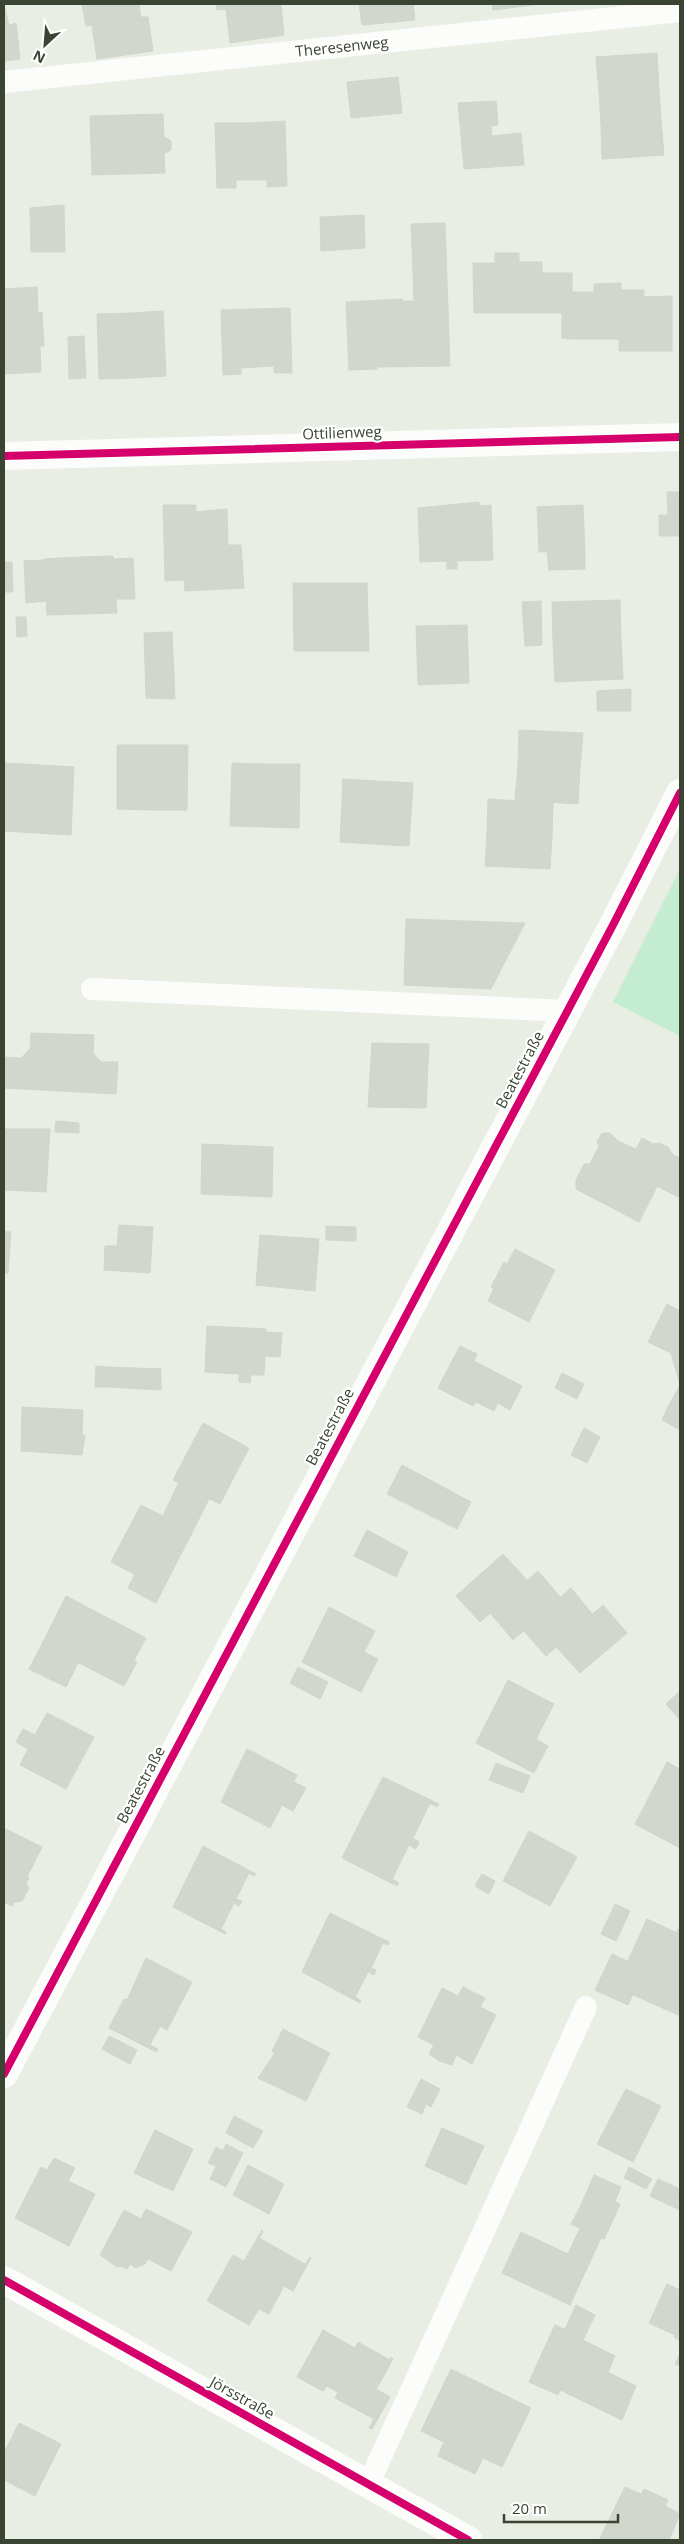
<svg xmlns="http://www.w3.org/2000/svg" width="684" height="2544" viewBox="0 0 684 2544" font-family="'Open Sans',sans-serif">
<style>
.green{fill:#c4ecd0}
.building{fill:#d2d7ce;stroke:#d0d6cb}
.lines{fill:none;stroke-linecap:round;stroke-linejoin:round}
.lane{stroke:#fcfcfb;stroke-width:22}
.street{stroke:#fcfcfb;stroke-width:28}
.cycleway-casing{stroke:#fff;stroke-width:11}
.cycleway{stroke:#d6006c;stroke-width:8}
.labels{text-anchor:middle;stroke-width:4.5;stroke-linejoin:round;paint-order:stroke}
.street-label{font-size:15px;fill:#3a4432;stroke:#fff}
</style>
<rect width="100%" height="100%" fill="#e9eee5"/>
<path class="green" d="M680,869v167l-67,-34z"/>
<g class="building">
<path d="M4,4l5,22 -5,1z"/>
<path d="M82,4h57l2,16 -55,6z"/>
<path d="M216,4h55l-54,6z"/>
<path d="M281,4l3,31 -54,8 -4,-34z"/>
<path d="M359,4h54l2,16 -53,5z"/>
<path d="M492,4h49l-48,6z"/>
<path d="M141,17h7l5,34 -56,8 -5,-34 49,-5z"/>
<path d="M16,23l4,36 -16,2v-34z"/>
<path d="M657,53l2,36 -60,3 -3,-35z"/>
<path d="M398,77l4,36 -51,5 -4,-36z"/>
<path d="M659,89l2,32 -60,5 -2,-34z"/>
<path d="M496,101l2,24 -7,1 1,10 29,-3 3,32 -60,4 -6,-66z"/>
<path d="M163,114l1,23 7,4v9l-7,4 1,19 -73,2 -2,-59z"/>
<path d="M285,121l2,65 -20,1v-7h-15l-2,-57z"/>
<path d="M661,121l3,34 -62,4 -1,-33z"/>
<path d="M215,123h35l2,57h-16v8h-19z"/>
<path d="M64,205l1,47h-34l-1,-44z"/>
<path d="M364,215l1,33 -44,3 -1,-34z"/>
<path d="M445,223l5,143 -73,1v2l-28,1 -3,-68 56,-3v2h12l-3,-77z"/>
<path d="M495,253h24v9h23v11h30v66l-10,-1v-25h-88l-1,-50h22z"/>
<path d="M621,283v7h23v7l28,-1v55h-53v-12h-47v-47h22v-8z"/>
<path d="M37,287l1,26 4,-1 2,34h-4l1,26 -37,2v-85z"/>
<path d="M290,308l2,65h-18v-7l-17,1 -2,-58z"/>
<path d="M255,309l2,58 -16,1v6l-18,1 -2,-65z"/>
<path d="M163,311l3,65 -33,2 -2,-65z"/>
<path d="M131,313l2,65 -34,1 -2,-65z"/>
<path d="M84,336l2,42 -17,1 -1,-42z"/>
<path d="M667,492h13v44h-21v-21h9z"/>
<path d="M479,502v4l12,-1 2,55 -36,1v8h-10v-8l-27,1 -2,-54z"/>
<path d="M163,505h33v7l31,-3 1,36h13l3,43 -59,3 -1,-11 -19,1z"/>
<path d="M583,505l2,45 -46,2 -2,-45z"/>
<path d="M585,550v19l-36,1 -2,-18z"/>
<path d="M113,556l4,57 -36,1 -2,-57z"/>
<path d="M79,557l2,57 -34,1 -3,-56z"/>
<path d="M133,558l2,41h-19l-2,-40z"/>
<path d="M44,560l2,41 -20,2 -2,-42z"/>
<path d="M4,562h8l1,30h-9z"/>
<path d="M293,583h35l1,68h-35z"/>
<path d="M328,583h39l2,68h-40z"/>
<path d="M620,600l1,39 -68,3 -1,-40z"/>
<path d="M541,601l1,44 -17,1 -3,-44z"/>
<path d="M16,617h10l1,19 -10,1z"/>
<path d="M467,625l2,58 -51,2 -2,-59z"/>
<path d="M172,632l3,67 -29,-1 -2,-65z"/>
<path d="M621,639l2,40 -68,3 -2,-40z"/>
<path d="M631,689v22h-34v-20z"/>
<path d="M519,730l64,3 -3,36 -62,-3z"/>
<path d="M117,745h35l-1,65 -34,-1z"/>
<path d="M152,745h36l-1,65h-36z"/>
<path d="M5,763l35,2 -4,68 -32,-2z"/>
<path d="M232,763l34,1 -1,63 -35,-1z"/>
<path d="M266,764h34l-1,64 -34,-1z"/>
<path d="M40,765l34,2 -3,68 -35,-2z"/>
<path d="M518,766l62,3 -2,35 -63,-4z"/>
<path d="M343,779l33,2 -4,63 -32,-2z"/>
<path d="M376,781l37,2 -4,63 -37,-2z"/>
<path d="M488,799l65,4 -1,33 -65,-4z"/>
<path d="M487,832l65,4 -2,33 -65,-3z"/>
<path d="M406,919l119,4 -34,66 -87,-4z"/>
<path d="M31,1033l31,1 -2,57 -56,-3v-31l17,1 9,-9z"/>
<path d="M62,1034l32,1 -1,18 8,9h17l-2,32 -56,-3z"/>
<path d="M372,1043l57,1 -3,64 -58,-1z"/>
<path d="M56,1121l23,2v10l-24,-1z"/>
<path d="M4,1129h46l-4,63 -42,-2z"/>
<path d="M602,1133h8l8,8 18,8 6,-11 11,6 6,-1 9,4 5,8 -34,67 -63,-33v-9l8,-16h6l9,-18 -2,-4z"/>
<path d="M202,1144l71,3 -1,50 -71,-3z"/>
<path d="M673,1155l7,3v40l-23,-12z"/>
<path d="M119,1225l34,2 -3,46 -46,-3 1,-24h12z"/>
<path d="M326,1226l30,1v14l-30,-1z"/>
<path d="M4,1231l7,1 -3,41h-4z"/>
<path d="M260,1235l59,4 -4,52 -59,-6z"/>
<path d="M515,1249l40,21 -26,52 -41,-21 6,-13 -3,-1 13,-25 3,2z"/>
<path d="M667,1304l13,7v100l-11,-6 11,-20 -9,-32 -23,-11z"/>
<path d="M207,1326l59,3v3l16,1 -2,24 -15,-1 -1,19h-13l-1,8 -11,-1v-8l-34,-2z"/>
<path d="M460,1346l17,8 -3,7 48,25 -12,24 -12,-7 -4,8 -18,-9 -3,4 -35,-18z"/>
<path d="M96,1366l12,1 -1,20h-12z"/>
<path d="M108,1367l53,2v21l-54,-3z"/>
<path d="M562,1373l22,11 -7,15 -22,-11z"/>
<path d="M669,1405l11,6v19l-18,-10z"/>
<path d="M22,1407l61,3 -1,24 3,2 -3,19 -61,-4z"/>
<path d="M203,1423l46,25 -29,56 -47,-24z"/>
<path d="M584,1428l16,9 -13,26 -16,-8z"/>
<path d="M402,1465l69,37 -14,27 -70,-35z"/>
<path d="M179,1482l30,17 -8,16 -30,-16z"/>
<path d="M171,1499l30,16 -8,16 -30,-16z"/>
<path d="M141,1505l52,26 -30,58 -52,-27z"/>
<path d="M367,1530l41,22 -12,25 -42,-21z"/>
<path d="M503,1554l25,27 -48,41 -24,-26z"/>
<path d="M538,1571l23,27 -48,42 -23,-27z"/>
<path d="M135,1574l28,15 -7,14 -28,-15z"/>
<path d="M571,1588l22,27 -47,41 -23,-26z"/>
<path d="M66,1596l80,42 -12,22 3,2 -13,24 -82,-42z"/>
<path d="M603,1605l24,28 -47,40 -24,-26z"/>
<path d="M329,1607l46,24 -11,21 14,7 -17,33 -59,-30z"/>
<path d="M42,1644l36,19 -12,24 -37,-18z"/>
<path d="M298,1667l30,15 -8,17 -30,-16z"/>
<path d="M508,1680l46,24 -18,35 12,7 -14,27 -58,-30z"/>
<path d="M680,1691v29l-14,-16z"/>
<path d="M47,1713l47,24 -28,52 -46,-24 8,-16 -12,-7 7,-13 12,6z"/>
<path d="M247,1749l50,26 -3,7 12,6 -13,23 -11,-6 -12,23 -49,-26z"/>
<path d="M667,1762l13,7v79l-45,-24z"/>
<path d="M496,1763l34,13 -7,17 -34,-13z"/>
<path d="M383,1777l56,27 -2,3 -7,-4 -17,35 6,4 -1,3 -55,-29z"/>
<path d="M363,1816l55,29 -2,4 -7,-4 -17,34 7,4 -2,3 -55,-28z"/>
<path d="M4,1828l38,19 -15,30 2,1 -3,5 3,5 -7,13 -8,1 -2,4 -8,-4z"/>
<path d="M529,1831l48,26 -27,49 -47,-25z"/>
<path d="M203,1846l53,28 -2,2 -5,-3 -13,26 6,2 -1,2 -53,-27z"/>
<path d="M482,1874l13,7 -6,13 -14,-8z"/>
<path d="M188,1876l53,27 -2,3 -5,-3 -13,26 5,3 -1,2 -52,-27z"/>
<path d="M615,1904l15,7 -14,30 -15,-7z"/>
<path d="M330,1913l59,29 -1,3 -5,-2 -12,25 5,2 -1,2 -59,-30z"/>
<path d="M647,1919l30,14 1,-4 2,1v80l-2,5 -62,-28z"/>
<path d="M316,1942l59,30 -1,3 -6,-3 -13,25 6,4 -1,2 -58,-31z"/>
<path d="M612,1954l15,7 -11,26 17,7 -5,11 -33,-15z"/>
<path d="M146,1958l46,24 -25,48 -7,-4 -10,19 8,4 -2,3 -47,-24 15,-29 3,1z"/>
<path d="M463,1987l22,11 -5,9 16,8 -24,49 -16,-9 -4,10 -13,-4 -10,-7 5,-9 -16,-8 24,-49 16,8z"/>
<path d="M283,2029l47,24 -24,48 -48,-23 17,-25 -3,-2z"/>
<path d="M109,2036l28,14 -7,14 -28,-15z"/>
<path d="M421,2079l19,10 -9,18 -5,-3 -4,10 -15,-7z"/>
<path d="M626,2089l35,17 -28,56 -36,-18z"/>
<path d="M234,2116l29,15 -10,17 -27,-15z"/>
<path d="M442,2128l42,18 -18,39 -41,-19z"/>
<path d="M155,2130l38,19 -20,42 -39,-18z"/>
<path d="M226,2144l17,9 -17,34 -16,-8 6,-13 -8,-3 8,-16 7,4z"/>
<path d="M54,2158l21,10 -7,13 27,13 -26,52 -54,-28 26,-51 6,3z"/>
<path d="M248,2165l36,19 -15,30 -36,-19z"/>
<path d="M629,2167l23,12 -6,10 -22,-11z"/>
<path d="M594,2175l27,12 -6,14 -27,-12z"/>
<path d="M658,2179l22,10v21l-30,-14z"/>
<path d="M588,2189l32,15 -8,18 -32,-15z"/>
<path d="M580,2207l32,15 -8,17 -3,-1 -31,67 -68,-32 19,-41 47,22 12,-26 -9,-4z"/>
<path d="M146,2209l46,23 -21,39 -23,-12 -3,5 -9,4 -6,-4 -3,5 -7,-3 -3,1 -17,-12 24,-45 17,9z"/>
<path d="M262,2230l1,2 -4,6 46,26 5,-7 1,1 -18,33 -9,-5 -15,28 -10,-5 -10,16 -42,-24 26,-46 11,6z"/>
<path d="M667,2284l13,6v51l-6,-4 1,-2 -26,-12z"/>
<path d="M576,2305l19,10 -11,23 -19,-9z"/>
<path d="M555,2325l29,13 -26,57 -29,-13z"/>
<path d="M323,2330l32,18 3,-6 32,18 1,-3 2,2 -30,54 -28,-15 3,-6 -11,-6 -4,5 -26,-14z"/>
<path d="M583,2340l32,16 -7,16 -32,-15z"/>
<path d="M680,2354v12l-5,-2z"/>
<path d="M576,2357l60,29 -14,34 -62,-30z"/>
<path d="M451,2369l80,39 -29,59 -19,-9 -8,16 -37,-18 6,-14 -23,-11z"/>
<path d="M376,2389l14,8 -18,32 -3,-1 5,-9 -11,-6z"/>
<path d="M19,2423l42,21 -26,52 -31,-16v-27z"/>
<path d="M625,2487l16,7 3,-5 24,11 -3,6 15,8 -11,26h-70z"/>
</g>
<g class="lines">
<g class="lane">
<path d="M4,82l676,-71"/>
<path d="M92,989l475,22"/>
<path d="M368,2485l218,-478"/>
</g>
<g class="street">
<path d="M4,456l676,-19"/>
<path d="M4,2074l609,-1149 67,-132"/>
<path d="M4,2280l464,260"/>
</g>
<g class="cycleway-casing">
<g id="cycleway">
<path d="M4,456l676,-19"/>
<path d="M4,2074l609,-1149 67,-132"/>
<path d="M4,2280l464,260"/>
</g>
</g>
<use href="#cycleway" class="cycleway"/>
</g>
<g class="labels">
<g class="street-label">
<text transform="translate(342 47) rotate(-6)" y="5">Theresenweg</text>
<text transform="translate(342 433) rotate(-2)" y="5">Ottilienweg</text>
<text transform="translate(520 1070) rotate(-62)" y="5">Beatestraße</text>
<text transform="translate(330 1427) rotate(-62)" y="5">Beatestraße</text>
<text transform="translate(141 1785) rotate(-62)" y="5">Beatestraße</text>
<text transform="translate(242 2398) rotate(29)" y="5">Jörsstraße</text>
</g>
</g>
<rect width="684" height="2544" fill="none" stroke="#3a4432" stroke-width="10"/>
<g transform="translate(45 45) rotate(206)" stroke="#ffffff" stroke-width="4" paint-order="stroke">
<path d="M0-4L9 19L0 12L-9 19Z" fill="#3a4432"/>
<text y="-8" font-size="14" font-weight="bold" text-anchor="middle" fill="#3a4432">N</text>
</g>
<path d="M504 2514v8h114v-8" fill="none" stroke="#3a4432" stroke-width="2.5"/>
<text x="512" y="2514" font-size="15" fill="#3a4432" stroke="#ffffff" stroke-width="4" paint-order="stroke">20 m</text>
</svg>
